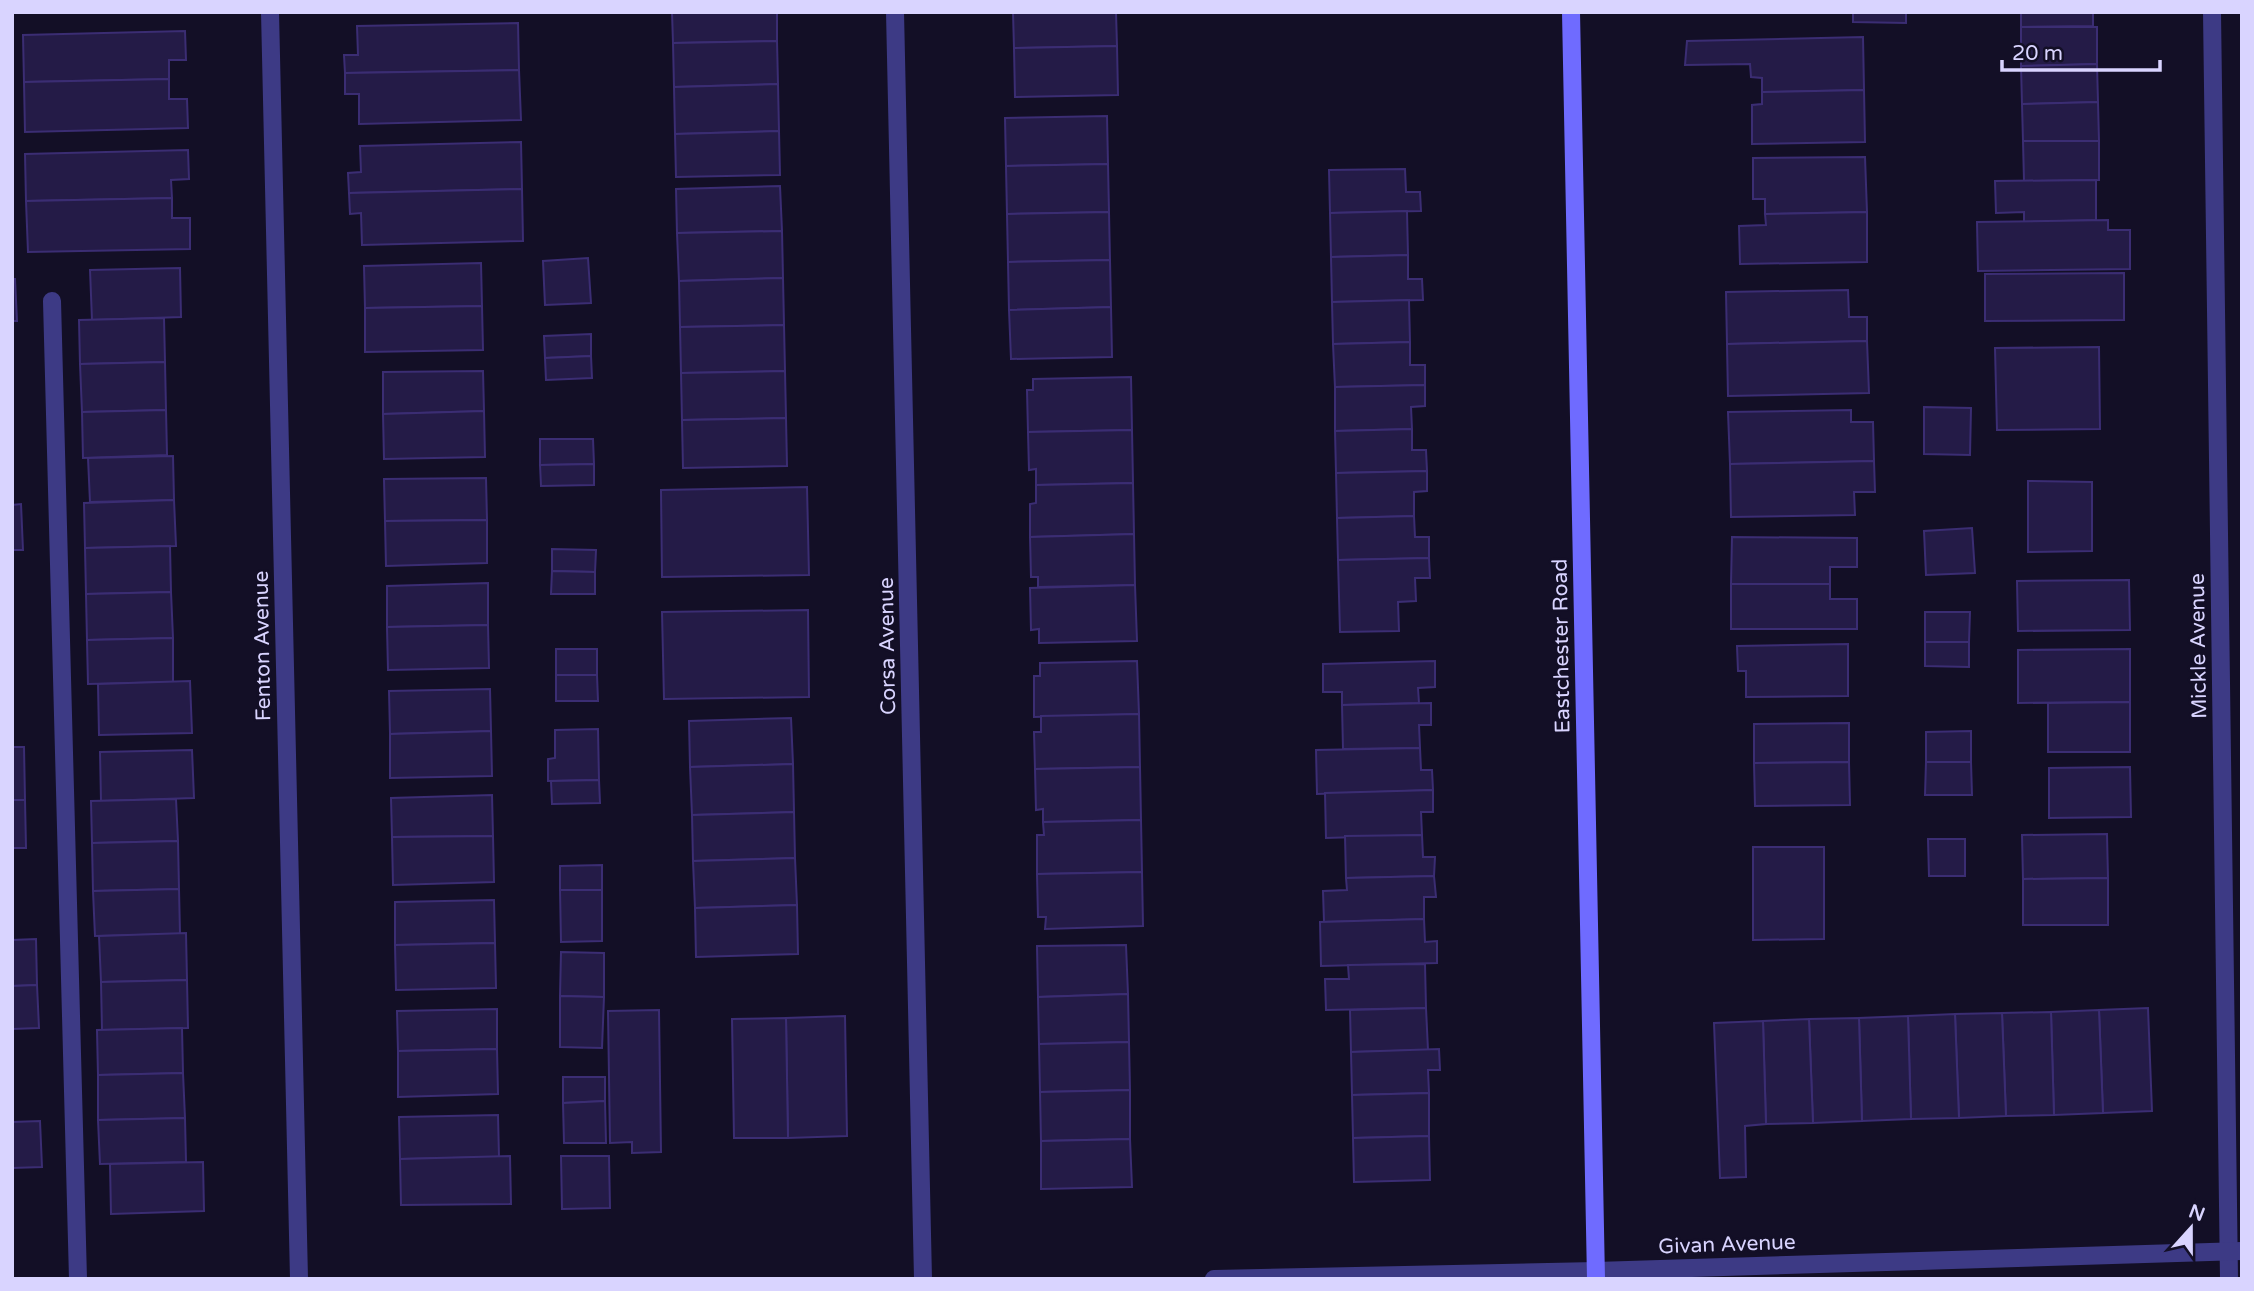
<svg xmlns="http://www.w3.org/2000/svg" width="2254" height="1291" viewBox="0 0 2254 1291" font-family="'Varela Round',sans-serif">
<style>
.building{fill:#241b47;stroke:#3b2d73;stroke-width:2}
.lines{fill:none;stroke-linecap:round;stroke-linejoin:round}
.service{stroke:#3d3a85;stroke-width:18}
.minor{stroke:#3d3a85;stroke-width:18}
.secondary{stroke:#6f6bff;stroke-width:18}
.labels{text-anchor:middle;stroke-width:5;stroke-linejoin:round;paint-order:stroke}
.street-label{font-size:21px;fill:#d9d4ff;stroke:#130f26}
</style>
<rect width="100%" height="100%" fill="#130f26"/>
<g class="building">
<path d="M672,12h105v29l-104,2z"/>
<path d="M1013,12h103l1,34 -103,2z"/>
<path d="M1853,12h53v11l-53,-1z"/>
<path d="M2021,12h72v14l-72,1z"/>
<path d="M518,23l1,47 -174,3 -1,-18h14l-1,-29z"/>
<path d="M2021,27h76v37l-76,2z"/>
<path d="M185,31l1,29h-17v19l-145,3 -1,-47z"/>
<path d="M1863,37l1,53 -102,2v-14l-11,-1 -1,-13 -65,1 2,-24z"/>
<path d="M777,41l1,43 -104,3 -1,-44z"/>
<path d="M1117,46l1,49 -103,2 -1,-49z"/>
<path d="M2097,64l1,38 -76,2 -1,-38z"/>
<path d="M519,70l2,50 -162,4v-30h-14v-21z"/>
<path d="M169,79v20h18l1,29 -163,4 -1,-50z"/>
<path d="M778,84l1,47 -104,3 -1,-47z"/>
<path d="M1864,90l1,52 -113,2v-39l10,-1v-12z"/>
<path d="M2098,102l1,39h-76l-1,-37z"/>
<path d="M1107,116l1,48 -102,2 -1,-48z"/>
<path d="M779,131l1,44 -104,2 -1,-43z"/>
<path d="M2023,141h76v39l-75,1z"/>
<path d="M521,142l1,47 -173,4 -1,-20 13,-1 -1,-26z"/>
<path d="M188,150l1,29 -18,1 1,18 -146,3 -1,-47z"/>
<path d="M1865,157l2,55 -102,2v-15h-12v-41z"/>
<path d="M1108,164l1,48 -102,2 -1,-48z"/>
<path d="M1405,169l1,23h14l1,19 -91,2 -1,-43z"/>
<path d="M2096,180v40l-72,2v-10l-28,1 -1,-32z"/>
<path d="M780,186l2,45 -105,2 -1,-44z"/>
<path d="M522,189l1,52 -161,4 -1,-32 -11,1 -1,-21z"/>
<path d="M172,198v20h18v31l-162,3 -2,-51z"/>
<path d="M1407,211l1,44 -77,2 -1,-44z"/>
<path d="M1109,212l1,48 -102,2 -1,-48z"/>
<path d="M1867,212v50l-127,2 -1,-38 27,-1 -1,-11z"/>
<path d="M2108,220v10h22v39l-152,2 -1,-49z"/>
<path d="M782,231l1,47 -104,3 -2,-48z"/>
<path d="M1408,255v24h14l1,21 -91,2 -1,-45z"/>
<path d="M588,258l3,45 -46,2 -2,-44z"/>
<path d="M1110,260l1,47 -102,3 -1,-48z"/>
<path d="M481,263l1,43 -117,2 -1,-42z"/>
<path d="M180,268l1,49 -89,3 -2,-50z"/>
<path d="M2124,273v47l-139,1v-47z"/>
<path d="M783,278l1,47 -104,2 -1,-46z"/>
<path d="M12,279h3l2,42h-5z"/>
<path d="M1848,290l1,27h18v24l-140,3 -1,-52z"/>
<path d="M1409,300l1,42 -77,2 -1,-42z"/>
<path d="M482,306l1,44 -118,2v-44z"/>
<path d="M1111,307l1,50 -101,2 -2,-49z"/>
<path d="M164,318l1,44 -85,2 -1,-44z"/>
<path d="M784,325l1,46 -104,2 -1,-46z"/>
<path d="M591,334v22l-46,2 -1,-22z"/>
<path d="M1867,341l2,52 -141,3 -1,-52z"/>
<path d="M1410,342v23h15v20l-90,2 -2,-43z"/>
<path d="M2099,347l1,82 -103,1 -2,-82z"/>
<path d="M591,356l1,22 -46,2 -1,-22z"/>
<path d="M165,362l1,48 -84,2 -2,-48z"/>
<path d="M483,371l1,40 -101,3v-42z"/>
<path d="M785,371l1,47 -104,2 -1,-47z"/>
<path d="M1131,377l1,53 -104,2 -1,-42h6v-11z"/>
<path d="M1425,385v21l-14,1 1,22 -77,2v-44z"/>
<path d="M1924,407l47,1 -1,47 -46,-1z"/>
<path d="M166,410l1,45 -84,3 -1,-46z"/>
<path d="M1851,410v12h22l1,39 -144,3 -2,-52z"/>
<path d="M484,411l1,46 -101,2 -1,-45z"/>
<path d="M786,418l1,48 -104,2 -1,-48z"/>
<path d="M1412,429v21h14l1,21 -91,2 -1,-42z"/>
<path d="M1132,430l1,53 -97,2v-16l-7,1 -1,-38z"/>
<path d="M540,439h53l1,25 -54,1z"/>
<path d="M173,456l1,44 -84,2 -2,-44z"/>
<path d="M1874,461l1,31h-21l1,23 -124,2 -1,-53z"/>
<path d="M594,464v21l-53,1 -1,-21z"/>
<path d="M1427,471v20l-13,1v24l-77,2 -1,-45z"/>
<path d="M486,478l1,42 -102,1 -1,-42z"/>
<path d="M2028,481l64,1v69l-64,1z"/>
<path d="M1133,483l1,51 -104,3v-33l6,-1v-18z"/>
<path d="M807,487l2,88 -147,2 -1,-87z"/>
<path d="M174,500l2,46 -91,2 -1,-45z"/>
<path d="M21,504l2,46h-11v-45z"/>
<path d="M1414,516l1,21h14v21l-91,2 -1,-42z"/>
<path d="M487,520v43l-101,3 -1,-45z"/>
<path d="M1972,528l3,45 -49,2 -2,-44z"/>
<path d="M1134,534l1,51 -97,2v-10h-7l-1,-40z"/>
<path d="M1732,537l125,1v29h-27v17h-99z"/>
<path d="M170,546l1,46 -85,2 -1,-46z"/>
<path d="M552,549l44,1 -1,22 -43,-1z"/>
<path d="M1429,558l1,20h-15l1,23 -18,1 1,29 -59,1 -2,-72z"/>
<path d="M552,571l43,1v22h-44z"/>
<path d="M2129,580l1,50 -112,1 -1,-50z"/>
<path d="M488,583v42l-101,2v-41z"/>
<path d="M1731,584h99v15h27v30h-126z"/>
<path d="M1135,585l2,56 -98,2v-14l-8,1 -1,-42z"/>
<path d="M171,592l2,46 -86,2 -1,-46z"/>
<path d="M808,610l1,87 -145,2 -2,-87z"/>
<path d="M1925,612h45l-1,30h-44z"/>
<path d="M488,625l1,43 -101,2 -1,-43z"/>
<path d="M173,638v44l-85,2 -1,-44z"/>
<path d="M1925,642h44v25l-44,-1z"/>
<path d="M1848,644v52l-102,1v-26h-8l-1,-25z"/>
<rect x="556" y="649" width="41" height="26"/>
<path d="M2130,649v53l-112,1v-53z"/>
<path d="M1137,661l2,53 -105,3v-41h6v-13z"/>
<path d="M1435,661v26l-17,1 1,15 -77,2v-13h-19v-28z"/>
<path d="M556,675h41l1,26h-42z"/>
<path d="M190,681l2,52 -93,2 -1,-51z"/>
<path d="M490,689l1,42 -101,3 -1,-43z"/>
<path d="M2130,702v50h-82v-49z"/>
<path d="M1431,703v22h-12l1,23 -77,1 -1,-44z"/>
<path d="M1139,714l1,53 -105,2 -1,-37h7v-16z"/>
<path d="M791,718l2,46 -103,3 -1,-46z"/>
<path d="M1849,723v39l-95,1v-39z"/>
<path d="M598,729l1,51 -51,1v-22l7,-1v-28z"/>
<path d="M491,731l1,45 -102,2v-44z"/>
<path d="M1971,731v31h-45v-30z"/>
<path d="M12,747h12l1,53h-13z"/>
<path d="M1420,748l1,22h11l1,20 -116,4 -1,-44z"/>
<path d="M192,750l2,48 -93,3 -1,-49z"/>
<path d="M1849,762l1,43 -95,1 -1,-43z"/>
<path d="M1926,762h45l1,33h-47z"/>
<path d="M793,764l1,48 -102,3 -2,-48z"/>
<path d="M1140,767l1,53 -98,2v-13l-7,1 -1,-41z"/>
<path d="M2130,767l1,50 -82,1v-50z"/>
<path d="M599,780l1,23 -48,1 -1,-23z"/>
<path d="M1433,790v22h-12l1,23 -96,3 -1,-45z"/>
<path d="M492,795l1,41 -101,1 -1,-39z"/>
<path d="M176,799l2,42 -86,2 -1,-42z"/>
<path d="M12,800h13l1,48h-14z"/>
<path d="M794,812l1,46 -102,3 -1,-46z"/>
<path d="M1141,820l1,52 -105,2v-39h7l-1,-13z"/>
<path d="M2107,834l1,44 -85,1 -1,-44z"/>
<path d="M1422,835l1,22h12l-1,19 -88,2 -1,-42z"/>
<path d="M493,836l1,46 -101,3 -1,-48z"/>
<path d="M1928,839h37v37h-36z"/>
<path d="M178,841l1,48 -86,2 -1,-48z"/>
<path d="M1753,847h71v92l-71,1z"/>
<path d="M795,858l2,47 -102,3 -2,-47z"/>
<path d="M602,865v25h-42v-24z"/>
<path d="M1142,872l1,54 -98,3 1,-12h-8l-1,-43z"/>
<path d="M1434,876l2,21h-12v22l-100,3 -1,-31 24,-1 -1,-12z"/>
<path d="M2108,878v47h-85v-46z"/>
<path d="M179,889l1,45 -85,2 -2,-45z"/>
<path d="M560,890h42v51l-41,1z"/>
<path d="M494,900l1,43 -100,2v-43z"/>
<path d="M797,905l1,49 -102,3 -1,-49z"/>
<path d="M1424,919l1,23 12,-1v22l-116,3 -1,-44z"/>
<path d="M186,933l1,47 -86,2 -2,-46z"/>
<path d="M36,939l1,46 -25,1v-46z"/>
<path d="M495,943l1,45 -100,2 -1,-45z"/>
<path d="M1126,945l2,49 -90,3 -1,-51z"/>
<path d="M561,952l43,1v44l-44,-1z"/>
<path d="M1425,964l1,44 -100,2 -1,-31h24l-1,-14z"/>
<path d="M187,980l1,48 -86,2 -1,-48z"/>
<path d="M37,985l2,43 -27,1v-43z"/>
<path d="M1128,994l1,48 -90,2 -1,-47z"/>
<path d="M560,996l44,1 -2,51 -42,-1z"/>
<path d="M1426,1008l2,42 -77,2 -1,-42z"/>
<path d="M2148,1008l4,103 -49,2 -4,-103z"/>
<path d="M497,1009v40l-99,2 -1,-40z"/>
<path d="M659,1010l2,142 -29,1v-11l-22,1 -2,-132z"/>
<path d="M2099,1010l4,103 -49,2 -3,-103z"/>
<path d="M2051,1012l3,103 -48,1 -4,-103z"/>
<path d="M2002,1013l4,103 -47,2 -4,-104z"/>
<path d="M1955,1014l4,104 -48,1 -3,-103z"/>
<path d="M845,1016l2,120 -59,2 -2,-120z"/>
<path d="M1908,1016l3,103 -49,2 -3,-103z"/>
<path d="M786,1018l2,120h-54l-2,-119z"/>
<path d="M1859,1018l3,103 -49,2 -4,-104z"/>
<path d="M1809,1019l4,104 -47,1 -3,-103z"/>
<path d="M1763,1021l3,103 -21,2 1,51 -26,1 -6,-155z"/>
<path d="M182,1028l1,45 -85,2 -1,-45z"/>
<path d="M1129,1042l1,48 -90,2 -1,-48z"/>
<path d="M497,1049l1,45 -100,3v-46z"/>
<path d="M1439,1049l1,21h-12l1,23 -77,2 -1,-43z"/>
<path d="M183,1073l2,45 -87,2v-45z"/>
<path d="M563,1077h42v24l-42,2z"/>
<path d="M1130,1090v49l-89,2 -1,-49z"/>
<path d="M1429,1093v43l-76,2 -1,-43z"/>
<path d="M605,1101l1,42h-42l-1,-40z"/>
<path d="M498,1115l1,42 -99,2 -1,-42z"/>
<path d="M185,1118l1,44 -86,2 -2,-44z"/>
<path d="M40,1121l2,46 -30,1v-46z"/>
<path d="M1429,1136l1,44 -76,2 -1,-44z"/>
<path d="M1130,1139l2,48 -91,2v-48z"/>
<path d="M510,1156l1,48 -110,1 -1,-46z"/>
<path d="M561,1156h48l1,52 -48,1z"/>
<path d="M203,1162l1,49 -93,3 -1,-50z"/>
</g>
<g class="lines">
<path class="service" d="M52,301l26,978"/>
<g class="minor">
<path d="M270,12l29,1267"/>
<path d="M895,12l28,1267"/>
<path d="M2212,12l17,1267"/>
<path d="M1214,1279l382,-8 646,-20"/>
</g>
<path class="secondary" d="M1571,12l25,1267"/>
</g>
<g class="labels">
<g class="street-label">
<text transform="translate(262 646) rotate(-91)" y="7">Fenton Avenue</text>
<text transform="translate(887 646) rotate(-91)" y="7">Corsa Avenue</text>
<text transform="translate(1561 646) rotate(-91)" y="7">Eastchester Road</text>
<text transform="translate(2198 646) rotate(-91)" y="7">Mickle Avenue</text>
<text transform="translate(1727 1244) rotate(-2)" y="7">Givan Avenue</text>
</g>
</g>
<rect width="2254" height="1291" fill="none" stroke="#d9d4ff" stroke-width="28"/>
<g transform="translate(2191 1228) rotate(21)" stroke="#130f26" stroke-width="5" paint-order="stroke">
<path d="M0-5L12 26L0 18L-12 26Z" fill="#d9d4ff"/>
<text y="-10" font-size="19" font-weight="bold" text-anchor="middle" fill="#d9d4ff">N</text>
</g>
<path d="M2002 60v10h158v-10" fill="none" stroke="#d9d4ff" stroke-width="3.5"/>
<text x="2012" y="60" font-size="21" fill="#d9d4ff" stroke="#130f26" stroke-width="5" paint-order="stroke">20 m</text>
</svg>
